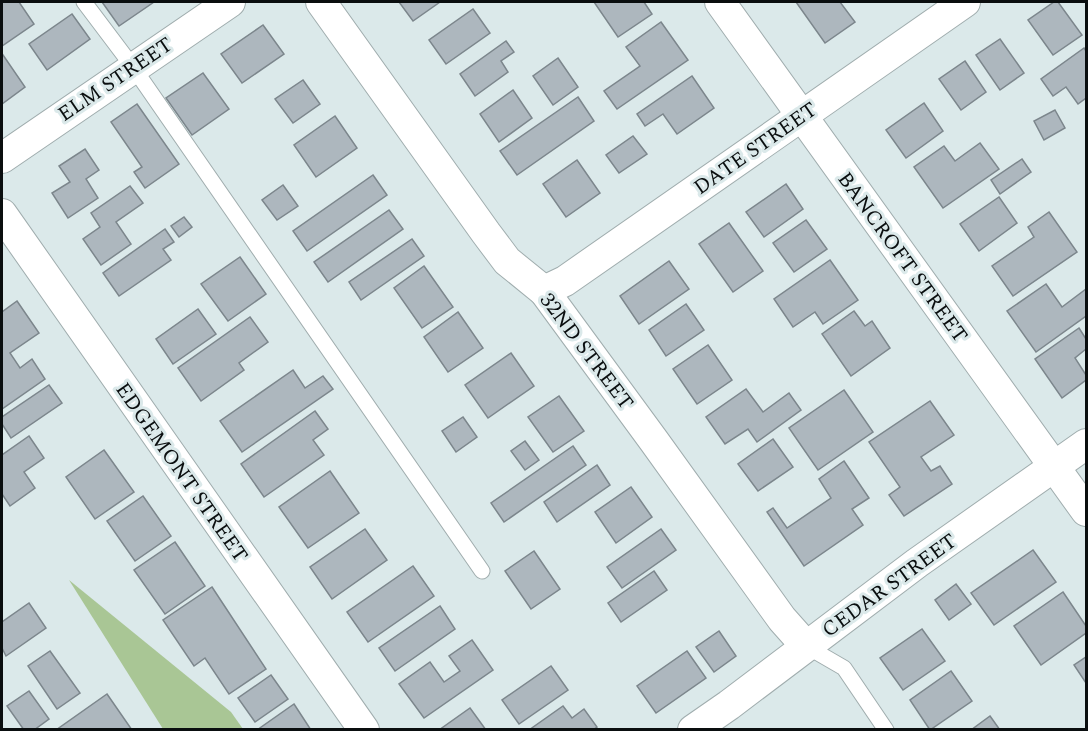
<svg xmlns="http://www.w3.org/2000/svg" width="1088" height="731" viewBox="0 0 1088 731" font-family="Spectral,serif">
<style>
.green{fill:#a9c695}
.building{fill:#adb7be;stroke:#7c868c;stroke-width:1.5}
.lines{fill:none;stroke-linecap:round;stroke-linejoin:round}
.service-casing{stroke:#a0adae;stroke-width:17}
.minor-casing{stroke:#a0adae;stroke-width:32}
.service{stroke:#fff;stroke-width:15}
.minor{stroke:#fff;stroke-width:30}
.labels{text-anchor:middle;stroke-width:6;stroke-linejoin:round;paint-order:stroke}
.street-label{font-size:21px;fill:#0a0e0f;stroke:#dbe9ea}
</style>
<rect width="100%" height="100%" fill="#dbe9ea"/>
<path class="green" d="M69,580l162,132 12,17h-80z"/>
<g class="building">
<path d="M2,2h17l15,22 -32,22z"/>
<path d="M102,2h52l-35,24z"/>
<path d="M399,2h41l-27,19z"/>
<path d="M594,2h50l8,12 -34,23z"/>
<path d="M796,2h44l15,20 -30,21z"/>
<path d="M1054,2h4l24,33 -29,20 -25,-35z"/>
<path d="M473,9l17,24 -44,31 -17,-24z"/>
<path d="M72,14l18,25 -43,31 -18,-26z"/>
<path d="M661,22l27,38 -71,49 -13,-18 36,-25 -14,-19z"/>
<path d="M263,25l21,29 -42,29 -21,-29z"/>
<path d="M1000,39l24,34 -24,17 -24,-35z"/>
<path d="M506,41l8,11 -13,9 7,11 -33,24 -15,-22z"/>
<path d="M1084,48l2,3v47l-8,6 -12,-17 -13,9 -12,-17z"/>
<path d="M3,55l22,32 -23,17v-47z"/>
<path d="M558,58l20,29 -25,18 -20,-29z"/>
<path d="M965,61l21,31 -25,18 -22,-31z"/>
<path d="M203,73l26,36 -37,26 -26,-37z"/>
<path d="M692,76l22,32 -37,26 -14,-20 -18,12 -8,-12z"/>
<path d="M303,80l17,24 -27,19 -18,-24z"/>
<path d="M513,90l19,28 -33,24 -19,-28z"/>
<path d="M578,97l16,24 -77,54 -17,-24z"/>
<path d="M924,103l19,28 -37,27 -20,-28z"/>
<path d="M137,104l42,60 -34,24 -11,-16 8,-5 -31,-45z"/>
<path d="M1055,110l10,18 -21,12 -10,-19z"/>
<path d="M335,116l22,32 -41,29 -22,-32z"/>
<path d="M633,136l14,18 -28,19 -13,-18z"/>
<path d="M980,143l19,26 -56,39 -29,-41 30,-21 11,15z"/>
<path d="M85,149l14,21 -13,9 12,19 -30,20 -16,-25 18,-11 -11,-16z"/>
<path d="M1022,159l9,13 -31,22 -9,-14z"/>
<path d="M577,160l23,33 -34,24 -23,-33z"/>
<path d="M373,175l14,20 -80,56 -14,-20z"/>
<path d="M786,184l17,25 -39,28 -18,-25z"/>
<path d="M283,185l15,21 -21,14 -15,-20z"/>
<path d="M130,186l13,17 -27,19 15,22 -30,21 -18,-26 17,-12 -9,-14z"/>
<path d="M999,197l18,26 -38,28 -19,-27z"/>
<path d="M389,210l14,19 -75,53 -14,-20z"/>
<path d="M1049,212l28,40 -64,44 -21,-30 42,-29 -6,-10z"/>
<path d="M184,217l8,10 -13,10 -8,-11z"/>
<path d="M806,220l21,29 -33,23 -21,-29z"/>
<path d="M729,223l34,48 -30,21 -34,-48z"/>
<path d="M165,229l9,13 -11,7 8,11 -52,36 -16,-23z"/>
<path d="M412,239l12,17 -63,44 -12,-18z"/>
<path d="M240,257l26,37 -38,27 -27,-37z"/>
<path d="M830,260l28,40 -35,24 -8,-12 -22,15 -19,-28z"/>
<path d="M669,261l20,28 -50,35 -19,-28z"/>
<path d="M424,266l29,41 -31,21 -28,-40z"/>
<path d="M1046,284l16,23 24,-18v27l-50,36 -29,-41z"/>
<path d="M17,301l22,32 -29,20 10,15 12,-9 13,20 -43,30v-97z"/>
<path d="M686,304l18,26 -38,26 -17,-26z"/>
<path d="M198,309l18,25 -43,30 -17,-25z"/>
<path d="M854,311l11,15 7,-5 18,27 -39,28 -29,-42z"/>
<path d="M458,312l25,36 -35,24 -24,-35z"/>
<path d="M250,317l18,25 -29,21 5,7 -43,31 -23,-33z"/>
<path d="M1079,328l7,11v10l-11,9 11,17v5l-24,18 -27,-39z"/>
<path d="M708,345l24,35 -35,24 -24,-35z"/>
<path d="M511,353l23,33 -46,32 -23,-33z"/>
<path d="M293,370l12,18 18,-12 10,13 -91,63 -22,-31z"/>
<path d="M49,385l13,18 -51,35 -9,-14v-7z"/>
<path d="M746,389l17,23 26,-19 12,17 -44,32 -9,-13 -23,15 -19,-27z"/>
<path d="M844,390l29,42 -55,38 -29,-42z"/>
<path d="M559,396l25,35 -31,21 -25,-35z"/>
<path d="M930,401l24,34 -33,22 10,14 9,-5 12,18 -48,32 -15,-21 11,-8 -31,-45z"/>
<path d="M315,411l13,18 -15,11 11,15 -60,42 -23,-33z"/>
<path d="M463,417l14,20 -21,15 -14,-21z"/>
<path d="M29,436l15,22 -20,14 11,16 -25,18 -8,-12v-39z"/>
<path d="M773,439l20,28 -35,24 -20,-27z"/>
<path d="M525,441l14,19 -14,10 -14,-19z"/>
<path d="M573,446l13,19 -82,57 -13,-19z"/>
<path d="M104,450l30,42 -39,27 -29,-42z"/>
<path d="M844,461l25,37 -17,11 11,16 -59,41 -37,-54 6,-4 14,20 44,-30 -12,-19z"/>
<path d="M597,465l13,20 -53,37 -13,-20z"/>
<path d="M330,471l29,42 -51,35 -29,-41z"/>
<path d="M631,487l21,30 -36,26 -21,-31z"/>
<path d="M143,496l28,40 -36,25 -28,-40z"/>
<path d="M365,529l22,31 -55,39 -22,-32z"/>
<path d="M661,529l15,21 -54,38 -15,-21z"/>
<path d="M175,542l30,44 -40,28 -31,-44z"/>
<path d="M1033,550l23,32 -62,43 -23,-32z"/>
<path d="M534,551l26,38 -29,20 -26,-38z"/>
<path d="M413,566l21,30 -66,46 -21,-30z"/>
<path d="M654,571l13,19 -46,32 -13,-19z"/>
<path d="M956,584l15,20 -22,16 -14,-20z"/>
<path d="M212,587l54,82 -37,25 -24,-36 -11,8 -31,-46z"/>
<path d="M1063,592l23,34v7l-45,32 -27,-39z"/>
<path d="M29,603l17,25 -40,28 -4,-8v-26z"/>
<path d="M440,606l15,23 -60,42 -16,-23z"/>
<path d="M922,629l23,32 -42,29 -23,-32z"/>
<path d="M719,631l17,25 -22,16 -18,-25z"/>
<path d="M472,640l21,30 -69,48 -25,-34 31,-22 14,20 16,-11 -11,-15z"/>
<path d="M50,651l30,42 -23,16 -29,-43z"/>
<path d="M687,651l19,27 -50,35 -19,-27z"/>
<path d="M1086,657v26l-12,-18z"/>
<path d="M551,666l17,24 -49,34 -17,-24z"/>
<path d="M951,671l21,30 -42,29 -20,-30z"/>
<path d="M271,675l17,24 -33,23 -17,-24z"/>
<path d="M29,691l20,28 -15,11h-10l-17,-24z"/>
<path d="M107,694l25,36h-76z"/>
<path d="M294,704l17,26h-54z"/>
<path d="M563,706l9,12 12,-9 13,18 -4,3h-64z"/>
<path d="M470,708l16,22h-47z"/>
<path d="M990,716l10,14h-29z"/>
</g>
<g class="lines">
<g class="service-casing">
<g id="service">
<path d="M84,2l49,65 349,504"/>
<path d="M806,646l38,22 42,62"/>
</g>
</g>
<g class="minor-casing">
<g id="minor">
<path d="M321,2l165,231 21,28 37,30 110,150 128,178 24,27"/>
<path d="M720,2l366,509"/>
<path d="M2,158l228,-156"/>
<path d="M2,214l362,516"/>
<path d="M544,291l21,-10 400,-279"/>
<path d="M693,730l36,-25 188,-142 169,-119"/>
</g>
</g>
<use href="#service" class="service"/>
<use href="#minor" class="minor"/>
</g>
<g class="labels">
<g class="street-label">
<text transform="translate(115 79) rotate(-34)" y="7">ELM STREET</text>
<text transform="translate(755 148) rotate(-35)" y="7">DATE STREET</text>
<text transform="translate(903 257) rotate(54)" y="7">BANCROFT STREET</text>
<text transform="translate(587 351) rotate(53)" y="7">32ND STREET</text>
<text transform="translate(182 472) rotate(55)" y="7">EDGEMONT STREET</text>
<text transform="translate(889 585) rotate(-36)" y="7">CEDAR STREET</text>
</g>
</g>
<rect width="1088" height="731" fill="none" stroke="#0a0e0f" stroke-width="6"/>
</svg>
